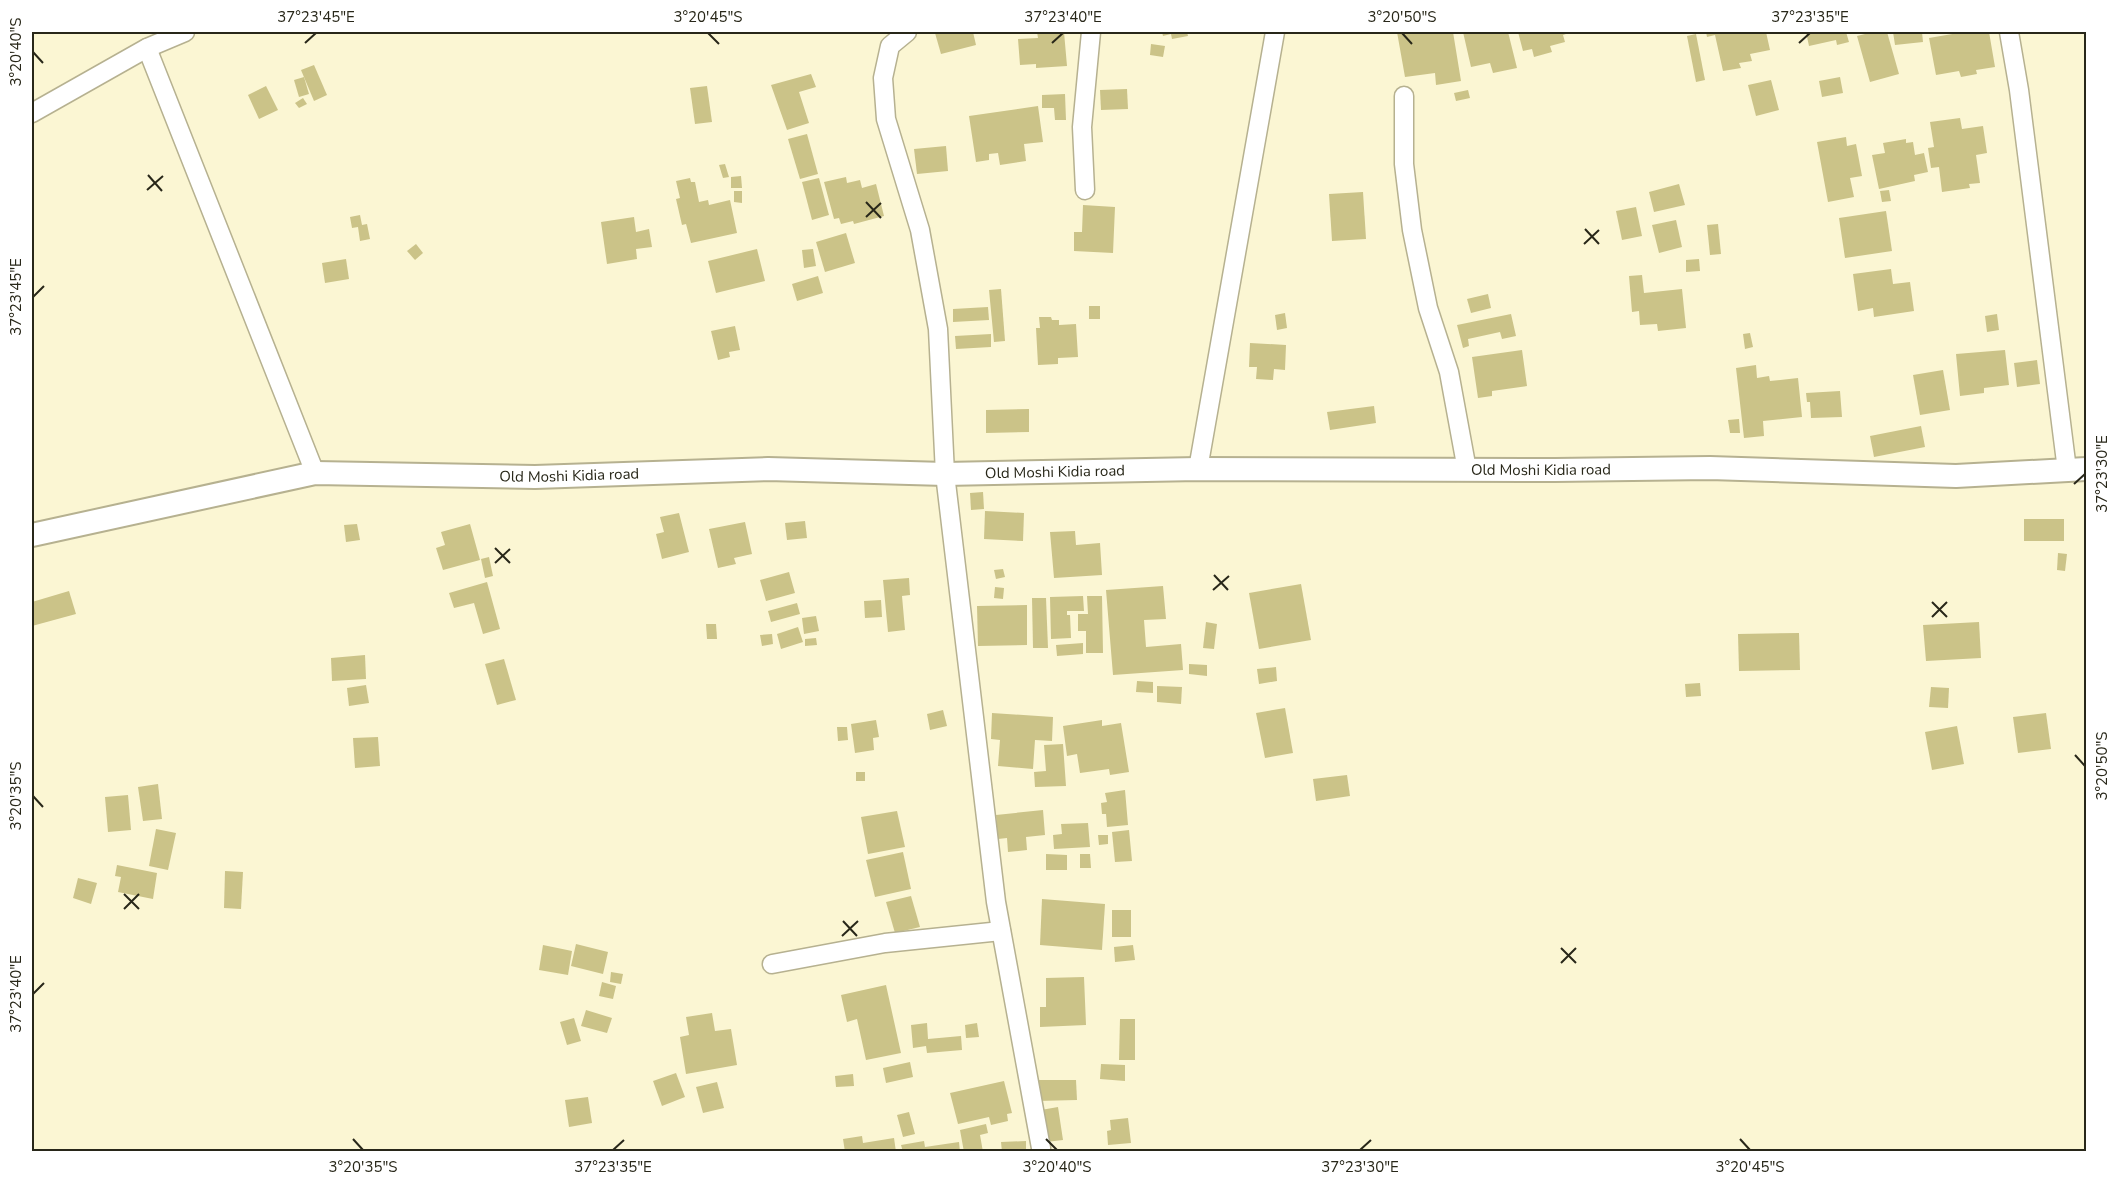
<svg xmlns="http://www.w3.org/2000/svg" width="2118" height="1183" viewBox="0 0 2118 1183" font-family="'Nunito Sans',sans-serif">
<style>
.building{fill:#cbc388}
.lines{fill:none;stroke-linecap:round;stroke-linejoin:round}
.minor-casing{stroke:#b6b190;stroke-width:21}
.tertiary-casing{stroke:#b6b190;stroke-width:26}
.minor{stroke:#fff;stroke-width:18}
.tertiary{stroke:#fff;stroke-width:22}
.ticks{fill:none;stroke:#282719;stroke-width:2}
.labels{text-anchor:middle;stroke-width:4.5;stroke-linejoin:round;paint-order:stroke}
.street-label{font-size:15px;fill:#282719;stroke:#fff}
.neatline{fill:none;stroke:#282719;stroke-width:2}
.ticks-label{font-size:15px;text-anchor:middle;fill:#282719}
</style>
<rect width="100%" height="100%" fill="#fbf6d3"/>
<g class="building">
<path d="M941,32h32l3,13 -35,9 -6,-21z"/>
<path d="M1037,32h27l3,34 -31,2v-4l-16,1 -2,-26 20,-1z"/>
<path d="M1162,32h25l1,4 -16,3 -1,-5 -8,2z"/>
<path d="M1397,32h56l8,49 -25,4 -1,-12 -30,4z"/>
<path d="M1463,32h45l9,36 -24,5 -3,-10 -19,4z"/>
<path d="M1518,32h51v1l-6,2 2,7 -15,4 2,6 -18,5 -2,-8 -9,2z"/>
<path d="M1706,32h60l4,18 -20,4 2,7 -13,2 2,5 -18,3 -8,-36 -8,2z"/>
<path d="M1806,32h40l3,10 -12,3 -1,-5 -27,6z"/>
<path d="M1873,32h14l12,42 -29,8 -13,-46z"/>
<path d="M1893,32h29l1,10 -28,3z"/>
<path d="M1964,32h25l6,35 -19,3 1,4 -16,3 -2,-6 -23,4 -7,-37z"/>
<path d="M1696,34l9,46 -9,2 -9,-46z"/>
<path d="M1151,44l14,2 -2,11 -13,-2z"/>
<path d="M314,65l13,30 -13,6 -13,-31z"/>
<path d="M811,74l5,13 -17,5 10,31 -22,7 -16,-45z"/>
<path d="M304,77l5,17 -10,3 -5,-17z"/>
<path d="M1840,77l3,16 -21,4 -3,-16z"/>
<path d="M1771,80l8,30 -23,6 -8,-31z"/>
<path d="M266,86l12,24 -19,9 -11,-24z"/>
<path d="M707,86l5,36 -17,2 -5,-36z"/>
<path d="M1127,89l1,20 -27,1 -1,-20z"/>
<path d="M1468,90l2,8 -14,3 -2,-8z"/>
<path d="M1065,94l1,26h-11l-1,-12h-12v-13z"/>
<path d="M303,98l4,6 -8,4 -4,-5z"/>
<path d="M1038,106l5,36 -19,2 2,17 -26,4 -2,-12 -9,1v6l-13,2 -7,-46z"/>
<path d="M1960,118l2,11 21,-3 4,27 -11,2 4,28 -11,1 1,4 -28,4 -3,-25 -8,1 -3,-20 6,-1 -4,-25z"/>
<path d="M807,134l11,40 -18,5 -12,-40z"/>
<path d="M1846,137l1,9 9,-2 6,32 -12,2 4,19 -26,5 -11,-60z"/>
<path d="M1906,139v4l7,-1 2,13 9,-2 4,19 -14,3 1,6 -36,8 -7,-34 13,-2 -2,-10z"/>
<path d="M946,146l2,25 -31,3 -3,-25z"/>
<path d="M725,164l4,13 -6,1 -4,-13z"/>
<path d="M741,176l1,12h-11v-11z"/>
<path d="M846,177l1,6 13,-3 2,8 14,-4 8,32 -30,8 -1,-3 -12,3 -2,-6 -5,1 -10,-37z"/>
<path d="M690,178l1,4h4l4,20 9,-2 1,5 21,-5 7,33 -46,10 -5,-19 -4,1 -6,-26 4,-1 -4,-17z"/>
<path d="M819,178l10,37 -17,5 -10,-38z"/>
<path d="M1679,184l6,21 -31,7 -5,-20z"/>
<path d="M1889,190l2,11 -9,1 -2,-11z"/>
<path d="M734,191h8v12l-8,-1z"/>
<path d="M1363,192l3,47 -34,2 -3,-47z"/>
<path d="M1083,205l32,2 -2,46 -39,-2v-19h8z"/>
<path d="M1636,207l6,29 -20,4 -6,-29z"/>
<path d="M1886,211l6,40 -47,7 -6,-40z"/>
<path d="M360,215l2,10 5,-1 3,15 -10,2 -2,-14 -6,1 -2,-11z"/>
<path d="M634,217l2,15 13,-3 3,18 -16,2 1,10 -30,5 -6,-42z"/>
<path d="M1676,220l6,27 -23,6 -7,-28z"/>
<path d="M1718,224l3,30 -11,1 -3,-30z"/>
<path d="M846,233l9,30 -30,9 -9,-30z"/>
<path d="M416,244l7,9 -8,7 -8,-9z"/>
<path d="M757,249l8,32 -49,12 -8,-32z"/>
<path d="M813,249l3,17 -12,2 -2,-18z"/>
<path d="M346,259l3,20 -24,4 -3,-20z"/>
<path d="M1699,259l1,12 -14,1v-12z"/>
<path d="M1891,269l2,15 17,-2 4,29 -40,6 -1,-9 -15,3 -5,-37z"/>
<path d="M1642,275l2,18 38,-4 4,39 -28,3 -1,-7 -17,1 -1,-14 -7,1 -3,-36z"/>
<path d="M818,276l5,17 -26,8 -5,-17z"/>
<path d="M1001,289l4,52 -11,1 -5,-52z"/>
<path d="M1488,294l3,14 -20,5 -4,-14z"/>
<rect x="1089" y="306" width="11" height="13"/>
<path d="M988,307l1,13 -36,2v-13z"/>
<path d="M1285,313l2,15 -10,2 -2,-15z"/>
<path d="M1511,314l5,22 -14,3 -2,-7 -32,7 1,7 -6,2 -6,-23z"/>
<path d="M1997,314l2,16 -12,2 -2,-16z"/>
<path d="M1039,317h12l1,3h7v5l17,-1 2,33 -20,1v6l-20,1 -2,-37h4z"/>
<path d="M735,326l5,24 -11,2 1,5 -12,3 -7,-29z"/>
<path d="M1750,333l3,14 -8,2 -2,-15z"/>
<path d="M991,334v13l-35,2 -1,-13z"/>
<path d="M1250,343l36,2 -1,25 -11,-1 -1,11 -17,-1 1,-12h-8z"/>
<path d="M1522,350l5,36 -35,5v5l-14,2 -6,-41z"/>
<path d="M2005,350l4,35 -25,3v5l-24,3 -4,-42z"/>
<path d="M2037,360l3,24 -23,3 -3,-24z"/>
<path d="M1756,365l1,13 12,-2 1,5 28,-3 4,39 -39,4 1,15 -20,2 -8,-70z"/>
<path d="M1943,370l7,40 -30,5 -7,-40z"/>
<path d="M1840,391l2,26 -31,1 -1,-16h-3l-1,-9z"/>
<path d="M1374,406l2,17 -46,7 -3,-18z"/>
<path d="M1029,409v23l-43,1v-23z"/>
<path d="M1739,419l1,14h-10l-2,-13z"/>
<path d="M1921,426l4,21 -51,10 -4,-21z"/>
<path d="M983,492l1,17 -13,1 -1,-17z"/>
<path d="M985,511l39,2 -1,28 -39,-2z"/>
<path d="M679,513l10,39 -27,7 -6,-25 8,-2 -4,-15z"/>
<rect x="2024" y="519" width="40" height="22"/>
<path d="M805,521l2,17 -20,2 -2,-17z"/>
<path d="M745,522l7,32 -18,4 2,6 -18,4 -9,-39z"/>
<path d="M357,524l3,16 -14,2 -2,-17z"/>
<path d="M470,524l10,36 -37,10 -7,-22 9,-3 -4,-13z"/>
<path d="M1075,531l1,14 24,-2 2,32 -48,3 -4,-46z"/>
<path d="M2058,553l9,1 -2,17 -8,-1z"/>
<path d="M489,557l4,19 -8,2 -4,-19z"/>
<path d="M1003,569l2,8 -9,2 -2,-9z"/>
<path d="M789,572l6,21 -29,8 -6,-21z"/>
<path d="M909,578l1,17 -8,1 3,34 -17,2 -5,-52z"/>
<path d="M487,582l13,47 -17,5 -9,-31 -20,5 -5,-15z"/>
<path d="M1301,584l10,56 -52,9 -10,-56z"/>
<path d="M1163,586l3,33 -22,1 2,27 35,-3 2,26 -70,5 -7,-85z"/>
<path d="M995,587l9,1 -1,11 -9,-1z"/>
<path d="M69,591l7,23 -44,12v-24z"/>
<path d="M1083,596l1,15h-17v4h3l1,23 -20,1 -1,-42z"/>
<path d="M1087,596h15l1,57h-17v-22h-8v-17h10z"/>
<path d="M1032,598h14l2,50h-15z"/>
<path d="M881,600l1,17 -17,1 -1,-17z"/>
<path d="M797,603l3,11 -29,8 -3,-11z"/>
<path d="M1027,605v40l-49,1 -1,-40z"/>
<path d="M816,616l3,15 -15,3 -2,-16z"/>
<path d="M1206,622l11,2 -3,25 -11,-1z"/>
<path d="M1979,622l2,36 -55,3 -3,-36z"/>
<path d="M706,624h10l1,15h-10z"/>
<path d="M798,627l5,15 -22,7 -4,-15z"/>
<path d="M1799,633l1,37 -61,1 -1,-37z"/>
<path d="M772,634l1,10 -11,2 -2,-11z"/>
<path d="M816,638l1,7 -12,1v-7z"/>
<path d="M1083,643v11l-26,2 -1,-11z"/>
<path d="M365,655l1,24 -34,2 -1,-23z"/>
<path d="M504,659l12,41 -19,5 -12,-41z"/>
<path d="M1189,664l18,1v11l-18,-2z"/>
<path d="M1276,667l1,14 -18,3 -2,-15z"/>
<path d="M1137,681l16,1v11l-17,-1z"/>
<path d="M1700,683l1,13 -15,1 -1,-13z"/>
<path d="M366,685l3,18 -20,3 -2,-18z"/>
<path d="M1157,686l25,1 -1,17 -24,-2z"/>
<path d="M1931,687l18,1 -1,20 -19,-1z"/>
<path d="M1285,708l8,45 -28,5 -9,-45z"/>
<path d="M943,710l4,16 -17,4 -3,-16z"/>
<path d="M992,713l61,4 -1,24 -17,-1 -2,29 -35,-3 2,-26 -9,-1z"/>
<path d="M2046,713l5,36 -33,4 -5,-36z"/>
<path d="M876,720l3,17 -6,1 1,12 -19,3 -4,-29z"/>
<path d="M1102,720v6l19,-3 8,49 -19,3 -1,-6 -29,4 -3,-19 -10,2 -4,-30z"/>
<path d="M1957,726l7,38 -32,6 -7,-38z"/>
<path d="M837,727h10l1,13 -10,1z"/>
<path d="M378,737l2,29 -25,2 -2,-30z"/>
<path d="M1063,744l3,42 -31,1 -1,-15 12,-1 -2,-26z"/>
<rect x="856" y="772" width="9" height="9"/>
<path d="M1347,775l3,21 -34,5 -3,-22z"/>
<path d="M158,784l4,35 -19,2 -5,-34z"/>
<path d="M1125,790l3,35 -21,2 -1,-13h-4l-1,-11 6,-1 -2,-9z"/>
<path d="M128,795l3,35 -23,2 -3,-35z"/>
<path d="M1043,810l2,25 -19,2 1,13 -19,2 -1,-14 -9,1 -2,-24z"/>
<path d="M897,811l8,36 -37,7 -7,-37z"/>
<path d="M1088,823l2,24 -36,2 -1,-14 9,-1 -1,-10z"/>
<path d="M156,829l20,4 -8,37 -19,-4z"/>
<path d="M1129,830l3,31 -17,1 -3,-30z"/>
<path d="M1098,835h10v9l-9,1z"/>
<path d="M903,852l8,37 -36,8 -9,-37z"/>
<path d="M1046,854l21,1v15h-21z"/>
<path d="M1080,854h10l1,14h-11z"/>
<path d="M117,865l40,8 -4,26 -35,-7 3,-15 -6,-1z"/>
<path d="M225,871l18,1 -2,37 -17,-1z"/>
<path d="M78,878l19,5 -6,21 -18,-6z"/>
<path d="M911,896l9,31 -25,6 -9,-31z"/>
<path d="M1042,899l63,5 -3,46 -62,-5z"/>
<rect x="1112" y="910" width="19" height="27"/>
<path d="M576,944l32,8 -5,22 -32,-8z"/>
<path d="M543,945l29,6 -4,24 -29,-5z"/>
<path d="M1133,945l2,15 -20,2 -1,-15z"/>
<path d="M611,972l12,2 -2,10 -11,-2z"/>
<path d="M1084,977l2,48 -46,2v-20h6v-29z"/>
<path d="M602,982l14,4 -3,13 -14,-3z"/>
<path d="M886,985l15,68 -35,7 -9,-41 -10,3 -6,-27z"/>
<path d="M586,1010l26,8 -5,15 -26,-7z"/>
<path d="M712,1013l3,18 16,-2 6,36 -51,9 -6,-37 9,-2 -3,-18z"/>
<path d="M574,1018l7,23 -14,4 -7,-23z"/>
<path d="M1120,1019h15v41h-16z"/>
<path d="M927,1023l1,16 33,-3 1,14 -35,3 -1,-7 -13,2 -2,-23z"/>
<path d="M977,1023l2,14 -13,1 -1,-13z"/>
<path d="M910,1062l3,15 -27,6 -3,-15z"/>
<path d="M1101,1064l24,1v16l-25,-2z"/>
<path d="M676,1073l9,24 -23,9 -9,-25z"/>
<path d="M853,1074l1,12 -18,1 -1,-11z"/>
<path d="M1037,1080h39l1,20 -40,1z"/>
<path d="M1004,1081l8,32 -5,1 1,7 -17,4 -2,-8 -31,7 -8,-31z"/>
<path d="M717,1082l7,26 -21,5 -7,-26z"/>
<path d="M588,1097l4,26 -23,4 -4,-27z"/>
<path d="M1058,1107l5,33 -17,2 -5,-32z"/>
<path d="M909,1112l6,22 -12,3 -6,-22z"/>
<path d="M1128,1118l3,25 -23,2 -1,-14 4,-1 -1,-10z"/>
<path d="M986,1124l2,9 -8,2 3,17h-19l-4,-22z"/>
<path d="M862,1136l1,7 31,-5 2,14h-51l-2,-13z"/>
<path d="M924,1141l1,6 34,-5 1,10h-57l-2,-7z"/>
<path d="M1026,1141v11h-24l-1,-10z"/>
</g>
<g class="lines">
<g class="minor-casing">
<g id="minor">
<path d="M907,32l-17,14 -7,32 3,41 34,111 18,99 7,145 51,428 45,246"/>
<path d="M2009,32l10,58 48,380"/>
<path d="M147,48l168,425"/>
<path d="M1404,96v68l8,66 16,78 21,64 18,98"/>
<path d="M32,113l115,-65 38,-16"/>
<path d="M1085,190l-3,-63 9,-95"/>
<path d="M1198,469l77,-437"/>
<path d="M772,964l113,-21 116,-12"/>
</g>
</g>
<g class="tertiary-casing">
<g id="tertiary">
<path id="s1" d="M32,535l283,-62 220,4 233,-8 177,5 253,-5 357,1 155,-2 246,8 130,-7"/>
</g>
</g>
<use href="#minor" class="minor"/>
<use href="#tertiary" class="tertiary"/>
</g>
<path class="ticks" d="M708,33l11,11M1402,33l10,11M305,43l11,-10M1052,43l11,-10M1799,43l11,-10M33,52l10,11M148,175l14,16M147,190l16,-14M866,202l15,16M866,217l15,-14M1585,229l14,15M1584,244l15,-14M33,297l11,-11M2074,484l11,-10M495,548l15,15M495,563l15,-14M1214,575l14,15M1213,590l16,-14M1932,602l15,15M1932,617l15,-15M2075,755l10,11M33,796l10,11M124,894l15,15M124,909l15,-15M843,921l14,15M842,936l16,-15M1561,948l15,15M1561,963l15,-15M33,994l11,-11M353,1139l10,11M1046,1139l11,11M1740,1139l10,11M613,1150l11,-10M1360,1150l11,-10"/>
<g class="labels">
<g class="street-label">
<text dy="5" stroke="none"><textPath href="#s1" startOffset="1516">Old Moshi Kidia road</textPath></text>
<text dy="5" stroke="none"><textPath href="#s1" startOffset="1030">Old Moshi Kidia road</textPath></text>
<text dy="5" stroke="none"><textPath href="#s1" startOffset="544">Old Moshi Kidia road</textPath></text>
</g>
</g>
<rect width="2118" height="1183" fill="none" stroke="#ffffff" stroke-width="66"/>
<rect x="33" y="33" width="2052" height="1117" class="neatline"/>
<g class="ticks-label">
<text x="316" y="22">37°23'45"E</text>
<text x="708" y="22">3°20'45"S</text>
<text x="1063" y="22">37°23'40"E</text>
<text x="1402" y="22">3°20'50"S</text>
<text x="1810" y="22">37°23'35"E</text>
<text transform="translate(16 52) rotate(-90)" y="5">3°20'40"S</text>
<text transform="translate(16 297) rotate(-90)" y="5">37°23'45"E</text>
<text transform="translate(2102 474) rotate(-90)" y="5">37°23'30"E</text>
<text transform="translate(2102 766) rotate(-90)" y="5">3°20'50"S</text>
<text transform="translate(16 796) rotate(-90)" y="5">3°20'35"S</text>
<text transform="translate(16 994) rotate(-90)" y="5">37°23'40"E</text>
<text x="363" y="1172">3°20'35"S</text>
<text x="613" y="1172">37°23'35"E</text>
<text x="1057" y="1172">3°20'40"S</text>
<text x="1360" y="1172">37°23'30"E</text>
<text x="1750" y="1172">3°20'45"S</text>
</g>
</svg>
